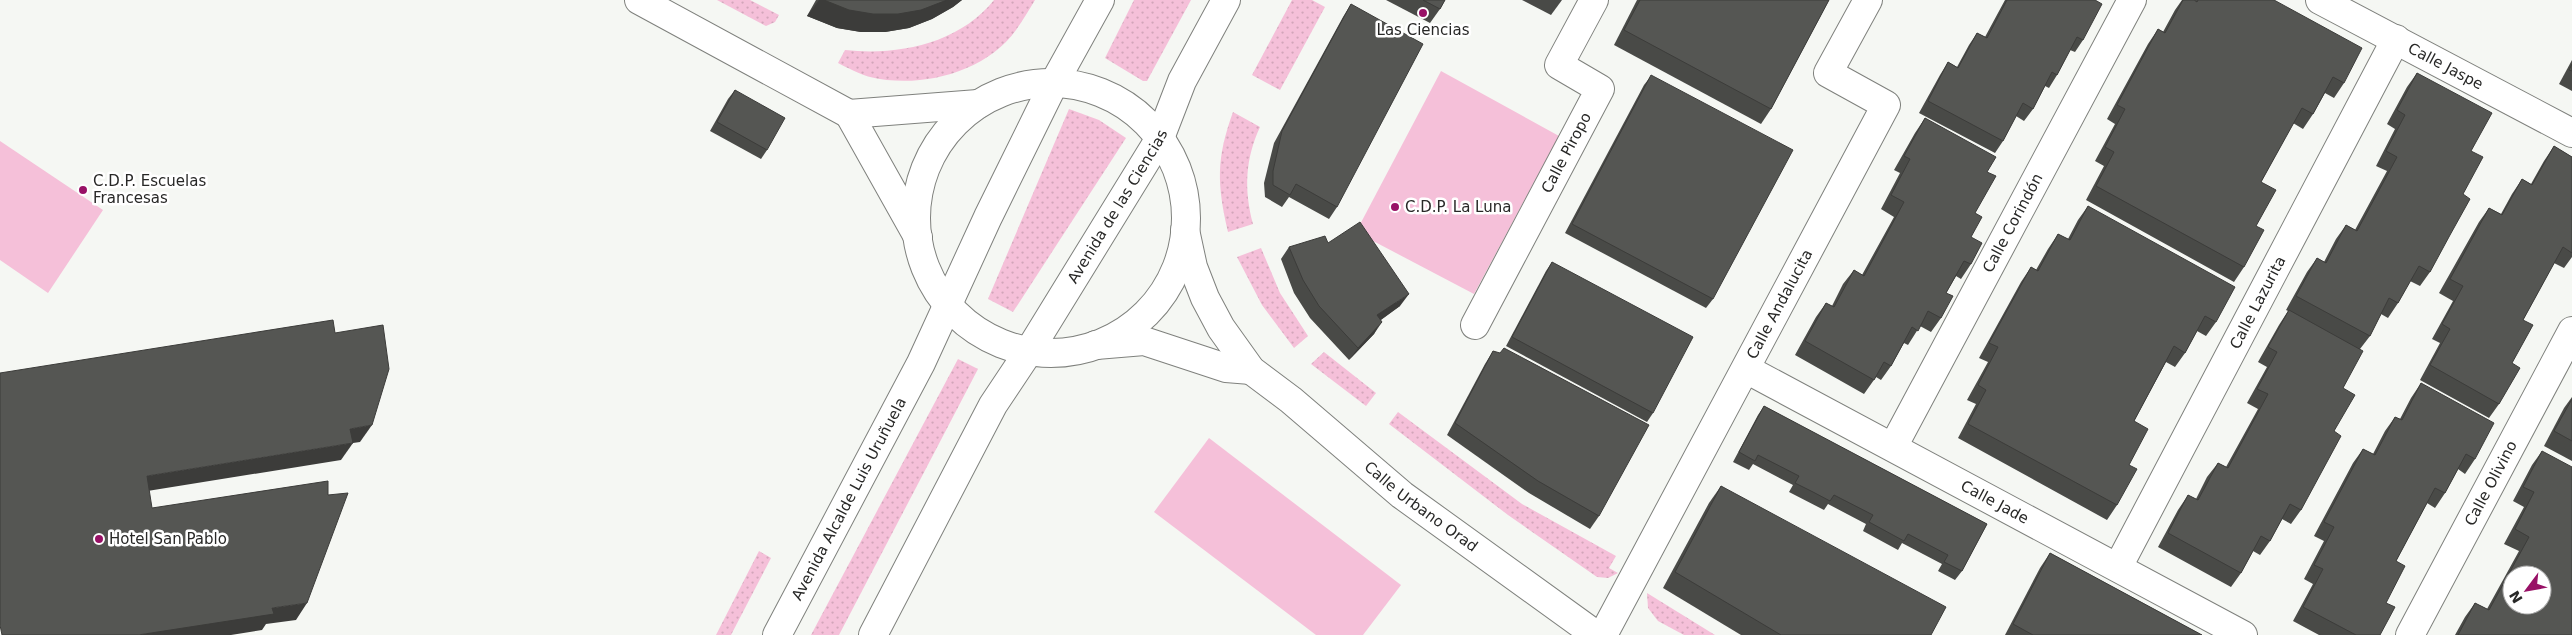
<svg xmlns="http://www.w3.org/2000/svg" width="2572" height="635" viewBox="0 0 2572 635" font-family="'DejaVu Sans',sans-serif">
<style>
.grass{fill:url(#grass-dots)}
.park{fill:#f5c0d9}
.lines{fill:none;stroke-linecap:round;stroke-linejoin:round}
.minor-casing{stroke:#7f817d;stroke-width:30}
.major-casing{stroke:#7f817d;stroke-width:30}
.minor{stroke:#fff;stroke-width:28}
.major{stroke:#fff;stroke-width:28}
.wall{fill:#494a47}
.shaded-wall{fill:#3c3c3a}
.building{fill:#555653;stroke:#3c3c3a;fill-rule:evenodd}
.poi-dot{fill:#981166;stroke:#fff;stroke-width:2}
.labels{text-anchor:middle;stroke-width:5;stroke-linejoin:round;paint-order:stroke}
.poi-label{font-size:15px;fill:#282827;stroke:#fff;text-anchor:start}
.street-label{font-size:15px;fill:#282827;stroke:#fff}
</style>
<defs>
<pattern id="grass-dots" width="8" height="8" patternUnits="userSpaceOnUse" patternTransform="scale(1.25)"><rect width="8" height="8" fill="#f5c0d9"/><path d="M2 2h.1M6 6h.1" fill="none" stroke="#d2a5ba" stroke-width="1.8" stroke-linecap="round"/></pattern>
</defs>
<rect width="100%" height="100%" fill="#f5f7f3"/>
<g class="grass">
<path d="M717,0h33l29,15 -4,7 -9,4z"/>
<path d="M994,0h41c-6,10 -12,20 -19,30 -31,43 -96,59 -146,47 -11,-3 -22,-9 -32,-14l7,-13c52,6 114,-6 149,-50z"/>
<path d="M1134,0h57l-44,81h-4l-38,-23z"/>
<path d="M1292,0h20l13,7 -45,83 -28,-15z"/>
<path d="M1069,109l30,11 27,18 -113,174 -25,-13z"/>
<path d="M1233,112l27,15c-15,32 -16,63 -7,97l-25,8c-11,-48 -12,-73 5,-120z"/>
<path d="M1261,248l19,45 28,43 -14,12 -32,-43 -25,-48z"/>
<path d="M1324,352l52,41 -10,13 -55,-42z"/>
<path d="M958,359l20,10 -139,266h-28z"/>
<path d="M1398,412l124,92 94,52 -7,12 9,5 -10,5 -11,-1 -89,-62 -119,-91z"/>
<path d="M759,551l12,7 -40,77h-15z"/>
<path d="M1647,593l68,42h-31l-26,-14 -10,-13z"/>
</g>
<g class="park">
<path d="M1441,71l118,65 -85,158 -118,-62z"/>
<path d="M0,141l103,69 -55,83 -48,-33z"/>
<path d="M1209,438l192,147 -38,50h-47l-162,-123z"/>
</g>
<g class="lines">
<g class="minor-casing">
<g id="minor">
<path d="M639,0l210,114"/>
<path id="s1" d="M2320,0l252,133"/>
<path d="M849,114l69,123"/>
<path d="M849,114l129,-10"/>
<path id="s2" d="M1185,230l8,37 12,31 16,30 30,42 40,30 111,95 194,140"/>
<path id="s3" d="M1475,325l125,-236 -41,-24 35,-65"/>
<path d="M1096,345l48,-4 82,27 25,2"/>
<path id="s4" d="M1746,369l497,266"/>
<path id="s5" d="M1893,447l239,-447"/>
<path id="s6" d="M2118,567c94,-175 185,-352 278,-528"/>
<path id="s7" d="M1603,635l283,-530 -58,-32 40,-73"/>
<path id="s8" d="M2410,635l162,-304"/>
</g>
</g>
<g class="major-casing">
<g id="major">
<circle cx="1051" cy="218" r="135"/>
<path id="s9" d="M777,635l144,-272 67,-146 66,-134 46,-83"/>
<path id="s10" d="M873,635l120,-230 36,-54 131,-213 22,-57 44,-81"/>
</g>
</g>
<use href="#minor" class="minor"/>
<use href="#major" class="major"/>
</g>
<g class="wall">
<path d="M816,0h146l-9,7 -21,12 -23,9 -24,4h-24l-24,-4 -30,-12z"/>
<path d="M1386,0h59l-5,9 -10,14z"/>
<path d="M1522,0h40l-11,15z"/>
<path d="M1637,0h192l-58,109 -10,15 -147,-79z"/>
<path d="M2005,0h90l-12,40 -8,12 -5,-2 -13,25 -8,13 -4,-2 -12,23 -9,12 -8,-5 -13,25 -8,12 -76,-40 21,-38 8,-13 9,5 12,-22 8,-12 8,4z"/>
<path d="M2182,0h12l1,1v-1h79l70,83 -10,15 -9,-5 -12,21 -10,15 -10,-6 -32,59 -5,44 -12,41 -10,15 -148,-82 18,-34 -9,-5 20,-37 -8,-5 41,-75 10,-15 5,3 12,-22z"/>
<path d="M1351,4l-14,203 -8,12 -40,-22 -7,10 -17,-10 -1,-14 10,-40 69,-126z"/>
<path d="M2572,60v31l-13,-7z"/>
<path d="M2417,73l54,78 -8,43 -33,78 -10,14 -10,-5 -12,22 -10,15 -7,-4 -11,22 -10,13 -17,39 -9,43 -33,79 -10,14 -9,-5 -12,22 -10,14 -7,-4 -12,22 -10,14 -73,-40 20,-37 10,-15 8,4 11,-22 11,-14 8,4 32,-58 -11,-6 20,-36 -9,-5 21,-37 9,-14 -2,-1 21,-38 10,-14 7,4 12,-23 10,-14 9,5 32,-59 -11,-5 19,-37 -8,-5 20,-37z"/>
<path d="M1651,76l62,223 -7,9 -141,-75 79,-148z"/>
<path d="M735,90l32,60 -6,9 -51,-28 18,-32z"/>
<path d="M1925,118l62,54 -12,41 -4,24v27l-10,15 -5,-3 -10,17 -5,25 -10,14 -11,-6 -12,19 -4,-2 -13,23 -10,14 -5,-3 -12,17 -69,-39 21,-38 10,-14 6,3 11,-22 11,-14 8,5 32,-58 -13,-8 19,-36 -6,-3 21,-37z"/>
<path d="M2554,146l18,11v100l-8,11 -10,-5 -31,57 -11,43 -13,41 -10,14 -69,-38 20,-37 -8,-4 21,-38 -14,-8 40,-71 10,-14 12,6 11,-20 10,-15 9,5 13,-23z"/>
<path d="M2088,206l128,116 -10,14 -9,-5 -12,22 -10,14 -9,-5 -32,59 -5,44 -12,40 -10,15 -149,-82 18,-34 -9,-4 21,-38 -9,-4 42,-76 10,-15 5,3 12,-21 10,-15 10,5 10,-19z"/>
<path d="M1328,243l72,63 -19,14 -7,14 -25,26 -39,-42 -16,-25 -13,-34 8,-12z"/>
<path d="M1552,262l101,151 -6,9 -141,-76 40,-75z"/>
<path d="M1493,351l106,165 -9,13 -61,-36 -82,-58 38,-71z"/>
<path d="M2421,383l54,76 -10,15 -7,-5 -13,24 -10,15 -8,-5 -31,58 -10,42 -6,32h-61l-26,-14 20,-37 -9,-5 20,-38 -10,-5 39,-73 10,-14 10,5 12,-23 10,-14 5,2 11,-21z"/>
<path d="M2572,397v64l-28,-15 20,-38z"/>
<path d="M1764,406l223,118 -25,47 -7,9 -17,-9 4,-7 -40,-21 -4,7 -35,-19 3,-7 -38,-20 -4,6 -35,-18 4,-7 -40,-21 -4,6 -16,-8 25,-47z"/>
<path d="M2542,451l30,184h-117l10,-18 10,-14 12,6 32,-58 -15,-7 20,-37 -11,-6 19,-36z"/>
<path d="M1721,486l210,149h-190l-78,-47 46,-85z"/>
<path d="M2050,553l152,82h-197l35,-67z"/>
</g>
<g class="shaded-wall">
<path d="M819,0h143l-9,7 -21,12 -23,9 -24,4h-24l-24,-4 -30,-12z"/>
<path d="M1409,294l-9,12 -31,22 8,-13z"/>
<path d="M1382,322l-8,12 -25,26 9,-12z"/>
<path d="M372,425l-12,17 -21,3 11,-16z"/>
<path d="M353,443l-12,17 -206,33 12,-17z"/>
<path d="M307,603l-11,17 -30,4 -4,6 -31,5h-93l134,-27z"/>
</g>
<g class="building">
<path d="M824,0h123l-26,10 -23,4h-25l-24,-4z"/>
<path d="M1423,0h22l-5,9z"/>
<path d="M1640,0h189l-58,109 -147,-79z"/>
<path d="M2007,0h88l7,4 -19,36 -6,-3 -20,38 -5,-3 -19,37 -10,-6 -20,38 -75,-40 20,-39 10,6 19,-35 10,5z"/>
<path d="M2183,0h11l3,2 1,-2h76l88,48 -18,35 -11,-6 -20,37 -11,-6 -41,74 15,8 -20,36 8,4 -20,37 -148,-81 18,-34 -9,-5 20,-38 -8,-4 41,-76 7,4z"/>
<path d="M1351,4l72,40 -86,163 -41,-23 -6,11 -17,-10v-14l9,-40z"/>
<path d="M2572,64v7l-3,-1z"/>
<path d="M2417,73l75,40 -21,38 12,6 -20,37 7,5 -20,36 -20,37 -11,-6 -21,37 -9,-5 -19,38 -74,-40 21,-38 9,5 20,-38 11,6 40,-74 -11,-6 19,-36 -8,-5z"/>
<path d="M1651,75l142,75 -80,149 -141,-75z"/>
<path d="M735,90l50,28 -18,32 -50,-28z"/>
<path d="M1925,118l71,39 -9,15 9,4 -21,37 7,4 -11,20 11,6 -11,21 -7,-3 -18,32 7,3 -12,22 -13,-7 -10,20 -6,-4 -21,39 -7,-4 -10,18 -69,-39 21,-38 8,4 20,-37 10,6 40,-74 -13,-7 19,-36 -6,-3z"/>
<path d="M2554,146l18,11v96l-9,-6 -40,73 10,5 -21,38 8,5 -21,36 -69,-39 20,-36 -8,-5 21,-38 -13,-7 39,-71 13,7 20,-36 10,6z"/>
<path d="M2088,206l147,81 -19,35 -11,-6 -20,37 -11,-7 -40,75 14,8 -19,36 8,4 -20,36 -149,-81 18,-34 -8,-5 20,-38 -9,-4 42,-76 7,4 20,-37 12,6z"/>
<path d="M1360,222l49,72 -32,21 5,7 -24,26 -39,-42 -16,-26 -14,-33 36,-11 3,7z"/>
<path d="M1552,262l141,75 -40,76 -141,-76z"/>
<path d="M2289,310l74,41 -20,37 12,7 -21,36 7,5 -40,74 -11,-6 -20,37 -9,-5 -20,37 -73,-40 20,-38 10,5 20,-37 10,5 40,-74 -11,-5 20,-37 -9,-5z"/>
<path d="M333,320l2,13 48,-8 6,44 -17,56 -22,4 3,14 -206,33 5,32 176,-27v14l20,-2 -41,110 -35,5 2,6 -136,21h-136l-2,-10v-252z"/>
<path d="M1504,348l145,77 -50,91 -61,-35 -83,-58 38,-72 7,2z"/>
<path d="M2421,383l73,40 -19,36 -9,-5 -21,39 -10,-5 -39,73 9,5 -19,37 9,4 -15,28h-24l-53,-28 20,-38 -9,-4 20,-38 -10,-5 39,-73 12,6 20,-38 7,3z"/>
<path d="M2572,399v42l-18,-10z"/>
<path d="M1764,406l223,118 -25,47 -18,-9 4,-7 -40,-21 -4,7 -35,-19 4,-7 -39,-20 -4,6 -17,-9 -18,-9 4,-7 -41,-21 -3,6 -16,-9z"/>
<path d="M2542,451l30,16v168h-114l17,-32 14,7 40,-73 -14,-8 19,-37 -11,-5zM2512,575h30v30h-30z"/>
<path d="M1721,486l225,121 -15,28h-150l-106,-63z"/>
<path d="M2050,553l152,82h-169l-20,-11z"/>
</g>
<g class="poi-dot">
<circle cx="1423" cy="13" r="5"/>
<circle cx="83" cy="190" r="5"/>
<circle cx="1395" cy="207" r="5"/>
<circle cx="99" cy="539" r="5"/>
</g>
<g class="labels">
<g class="poi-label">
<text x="1423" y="35" text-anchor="middle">Las Ciencias</text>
<text x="93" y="186">C.D.P. Escuelas<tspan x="93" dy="17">Francesas</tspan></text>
<text x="1405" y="212">C.D.P. La Luna</text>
<text x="109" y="544">Hotel San Pablo</text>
</g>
<g class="street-label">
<text dy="5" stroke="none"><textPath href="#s1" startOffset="142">Calle Jaspe</textPath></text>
<text dy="5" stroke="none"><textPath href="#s3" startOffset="195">Calle Piropo</textPath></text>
<text dy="5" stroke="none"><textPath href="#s10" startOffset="494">Avenida de las Ciencias</textPath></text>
<text dy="5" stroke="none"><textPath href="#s5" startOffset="254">Calle Corindón</textPath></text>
<text dy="5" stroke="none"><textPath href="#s6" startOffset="299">Calle Lazurita</textPath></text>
<text dy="5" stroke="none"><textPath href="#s7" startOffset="375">Calle Andalucita</textPath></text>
<text dy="5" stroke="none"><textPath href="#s8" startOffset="172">Calle Olivino</textPath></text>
<text dy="5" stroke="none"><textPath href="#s9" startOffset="154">Avenida Alcalde Luis Uruñuela</textPath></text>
<text dy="5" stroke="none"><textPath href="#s4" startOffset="282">Calle Jade</textPath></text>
<text dy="5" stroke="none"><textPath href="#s2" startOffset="375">Calle Urbano Orad</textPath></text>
</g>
</g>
<g transform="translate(2527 590) rotate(238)"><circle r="24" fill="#ffffff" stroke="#a9a9a9"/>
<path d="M0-4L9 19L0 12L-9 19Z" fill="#981166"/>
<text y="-8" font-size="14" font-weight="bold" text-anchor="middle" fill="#282827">N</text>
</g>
</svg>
